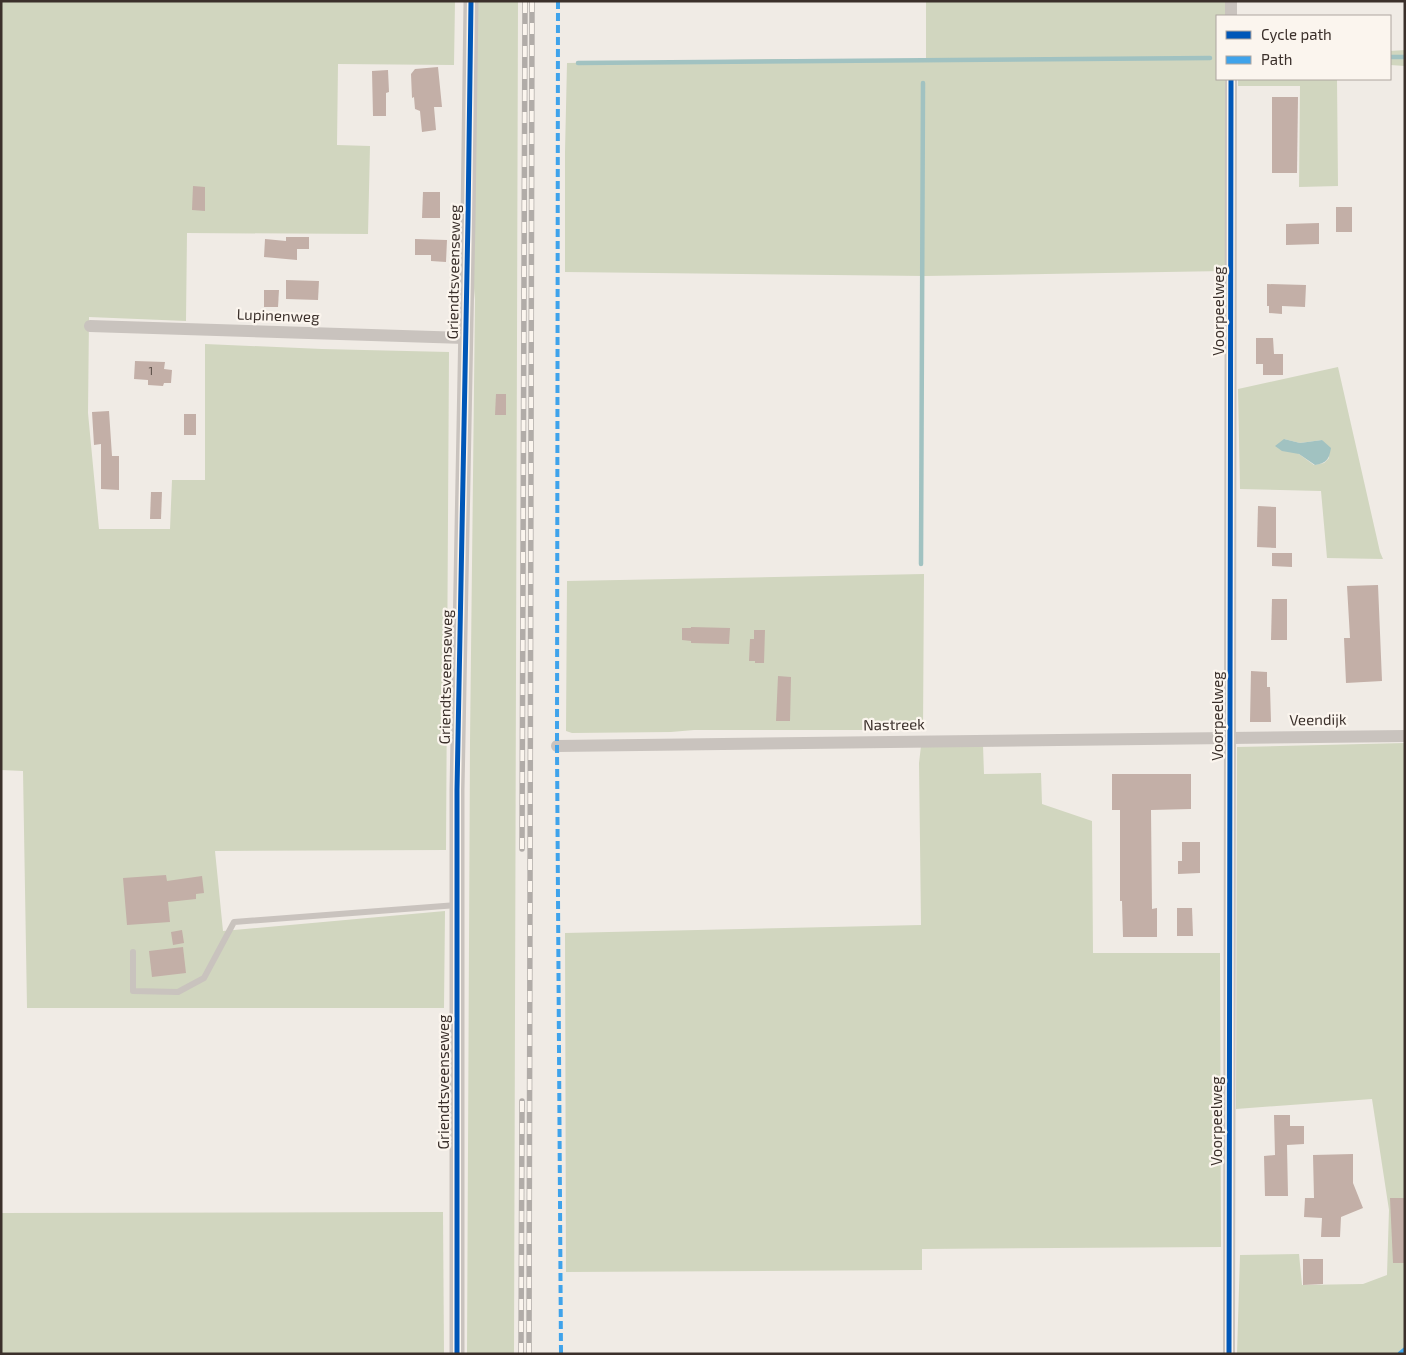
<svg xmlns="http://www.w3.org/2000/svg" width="1406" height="1355" viewBox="0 0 1406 1355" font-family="'Exo 2',sans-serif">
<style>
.green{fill:#d1d6bf;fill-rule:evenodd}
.water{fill:#a1c2c1}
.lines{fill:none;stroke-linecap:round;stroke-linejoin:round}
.stream{stroke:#a1c2c1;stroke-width:4.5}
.building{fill:#c3afa7}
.service{stroke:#c9c3be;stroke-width:6}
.minor{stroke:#c9c3be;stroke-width:12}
.tertiary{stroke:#c9c3be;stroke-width:15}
.rail-casing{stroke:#b1aca8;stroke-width:5.5}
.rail{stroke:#fbf5ee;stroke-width:4;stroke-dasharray:11;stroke-linecap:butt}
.quiet{stroke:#3fa3eb;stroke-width:4;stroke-dasharray:8 4;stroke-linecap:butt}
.cycleway-casing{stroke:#fbf5ee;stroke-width:8}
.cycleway{stroke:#0057b8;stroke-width:5}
.labels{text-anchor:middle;stroke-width:4.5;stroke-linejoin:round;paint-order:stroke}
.number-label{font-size:12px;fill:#5d504a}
.street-label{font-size:15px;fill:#3b302b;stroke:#fbf5ee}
</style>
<rect width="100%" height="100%" fill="#f0ebe5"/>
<g class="green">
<path d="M1,1h454l-1,64 -116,-1 -1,81 33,1 -2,88 -181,-1 -1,88 -97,-4 -1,96 11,116h71l2,-49h33v-136l117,5 127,3 -3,498 -231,1 8,80 222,-20 -1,97h-417l-4,-237 -22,-1z"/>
<path d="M477,1h41l-4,1353h-47l3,-612 5,-442 -2,-24z"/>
<path d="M926,1h299v15h-8v63h9l-1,192 -300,5 -360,-4v-120l2,-89 207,-4 152,1z"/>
<path d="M1405,50v16l-15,-1v-14z"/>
<path d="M1238,79h99l1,107 -39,1 1,-101h-62z"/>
<path d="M1338,367l42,185 3,7 -56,-1 -6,-67 -81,-2 -2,-100zM1284,439l16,4 22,-3 7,18 -5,5 -10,2 -15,-11z"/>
<path d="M924,574l-1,156h-229l-23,2 -99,1 -6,-2 1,-150z"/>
<path d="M1405,743v611h-168l3,-99 59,-1 3,31 61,-1 24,-9 2,-65 -17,-111 -136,10 1,-362z"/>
<path d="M983,745l1,29 57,-1 1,31 50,17 1,132h127l1,294 -299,2v21l-356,2 -1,-339 356,-8 -2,-162 2,-17z"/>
<path d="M443,1212l1,142h-443v-141z"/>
</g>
<path class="water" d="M1284,439l16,4 22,-3 9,8c-2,12 -5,15 -16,17l-16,-11 -17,-3 -7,-5z"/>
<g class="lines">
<g class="stream">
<path d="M1390,57h15"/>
<path d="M578,63l632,-5"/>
<path d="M921,564l2,-481"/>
<path d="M1403,1354l2,-2"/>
</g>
</g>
<g class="building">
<path d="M438,67l4,40h-8l2,23 -14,2 -2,-21 -5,-2 -1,-12 -2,1 -1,-24 4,-5z"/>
<path d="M388,70l1,22 -3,1v23h-13l-1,-45z"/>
<path d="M1272,97h26l-1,76h-25z"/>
<path d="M193,186l12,1v24l-13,-1z"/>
<path d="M423,192h17v26h-18z"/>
<rect x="1336" y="207" width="16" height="25"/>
<path d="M1319,223v21l-33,1v-21z"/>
<path d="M286,237h23v12h-12v11l-33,-3 1,-18 21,2z"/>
<path d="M415,239l32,1 -1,22 -15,-1v-6h-16z"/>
<path d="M286,280l33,1 -1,19 -32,-1z"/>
<path d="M1267,284l39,1 -1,22 -23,-1v8l-13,-1v-7h-2z"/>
<path d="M264,290h15l-1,17h-14z"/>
<path d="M1256,338h17l1,16h9v21h-20v-11h-7z"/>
<path d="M135,361l30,1 -1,7 8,1 -1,13h-7l-1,3 -15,-1v-5l-14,-1z"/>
<path d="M496,394h10v21h-11z"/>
<path d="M109,411l3,45h7v34l-18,-1v-45l-7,1 -2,-33z"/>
<rect x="184" y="414" width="12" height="21"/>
<path d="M151,492h11l-1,27h-11z"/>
<path d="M1258,506l18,1v41l-19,-1z"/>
<path d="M1272,553h20v14l-20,-1z"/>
<path d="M1378,585l4,96 -36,2 -2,-45h6l-3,-52z"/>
<path d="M1272,599h15v41h-16z"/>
<path d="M691,627l39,1 -1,16 -38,-1v-2l-9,-1v-12h9z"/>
<path d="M754,630h11l-1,33h-9v-2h-6l1,-22h4z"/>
<path d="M1251,671l16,1v15h3l1,35h-21z"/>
<path d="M778,676l13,1 -1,44h-14z"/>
<path d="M1112,774h79v35l-40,1 1,99 5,-1v29h-34l-1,-36h-2v-91h-8z"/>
<path d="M1182,842h18v31l-22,1v-13h4z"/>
<path d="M166,875l1,6 35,-5 2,17 -8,1v5l-28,3 2,20 -43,3 -4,-47z"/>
<path d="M1177,908h15l1,28h-16z"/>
<path d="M182,930l2,13 -11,2 -2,-13z"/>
<path d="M183,947l3,26 -34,4 -3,-26z"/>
<path d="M1274,1115h16v11h14v18l-17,1 1,51h-23l-1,-40 11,-1z"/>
<path d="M1353,1154v29l10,25 -22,9 -1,20h-19l1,-19 -18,-1 1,-19h9l-1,-43z"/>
<path d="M1390,1198h15v65h-12z"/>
<path d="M1303,1259h20v25l-20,1z"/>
</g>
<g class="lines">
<path class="service" d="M133,952v39l45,1 26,-14 30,-56 223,-17"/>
<g class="minor">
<path d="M1231,16v-15"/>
<path d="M90,326l375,12"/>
<path d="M557,746l848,-10"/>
<path d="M1229,1354l2,-1275"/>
</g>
<path class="tertiary" d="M457,1354v-564l11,-571 3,-218"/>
<g class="rail-casing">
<g id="rail">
<path d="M522,849l3,-848"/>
<path d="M521,1354l1,-253"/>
<path d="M529,1354l3,-1353"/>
</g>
</g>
<use href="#rail" class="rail"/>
<g class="quiet">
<path d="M558,1l-1,745 4,608"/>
<path d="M1399,1354l6,-5"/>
</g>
<g class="cycleway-casing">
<g id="cycleway">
<path d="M457,1354v-564l11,-571 3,-218"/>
<path d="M1229,1354l2,-1275"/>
</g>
</g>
<use href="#cycleway" class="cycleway"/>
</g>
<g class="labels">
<g class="number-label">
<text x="151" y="375">1</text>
</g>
<g class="street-label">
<text transform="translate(454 272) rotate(-89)" y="5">Griendtsveenseweg</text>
<text transform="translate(1219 311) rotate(-90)" y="5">Voorpeelweg</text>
<text transform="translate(278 316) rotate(2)" y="5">Lupinenweg</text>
<text transform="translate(446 677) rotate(-89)" y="5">Griendtsveenseweg</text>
<text transform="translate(1218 716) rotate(-90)" y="5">Voorpeelweg</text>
<text transform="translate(1318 720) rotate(-1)" y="5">Veendijk</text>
<text transform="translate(894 725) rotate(-1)" y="5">Nastreek</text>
<text transform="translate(444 1082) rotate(-90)" y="5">Griendtsveenseweg</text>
<text transform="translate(1217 1121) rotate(-90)" y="5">Voorpeelweg</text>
</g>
</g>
<rect width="1406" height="1355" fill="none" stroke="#3b302b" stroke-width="5"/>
<rect x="1216" y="15" width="175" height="65" fill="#fbf5ee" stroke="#aea6a0"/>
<rect x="1226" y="31" width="25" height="8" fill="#0057b8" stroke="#aea6a0"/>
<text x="1261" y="40" font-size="15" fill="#3b302b">Cycle path</text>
<rect x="1226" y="56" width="25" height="8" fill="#3fa3eb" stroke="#aea6a0"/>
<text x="1261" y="65" font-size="15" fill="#3b302b">Path</text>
</svg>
